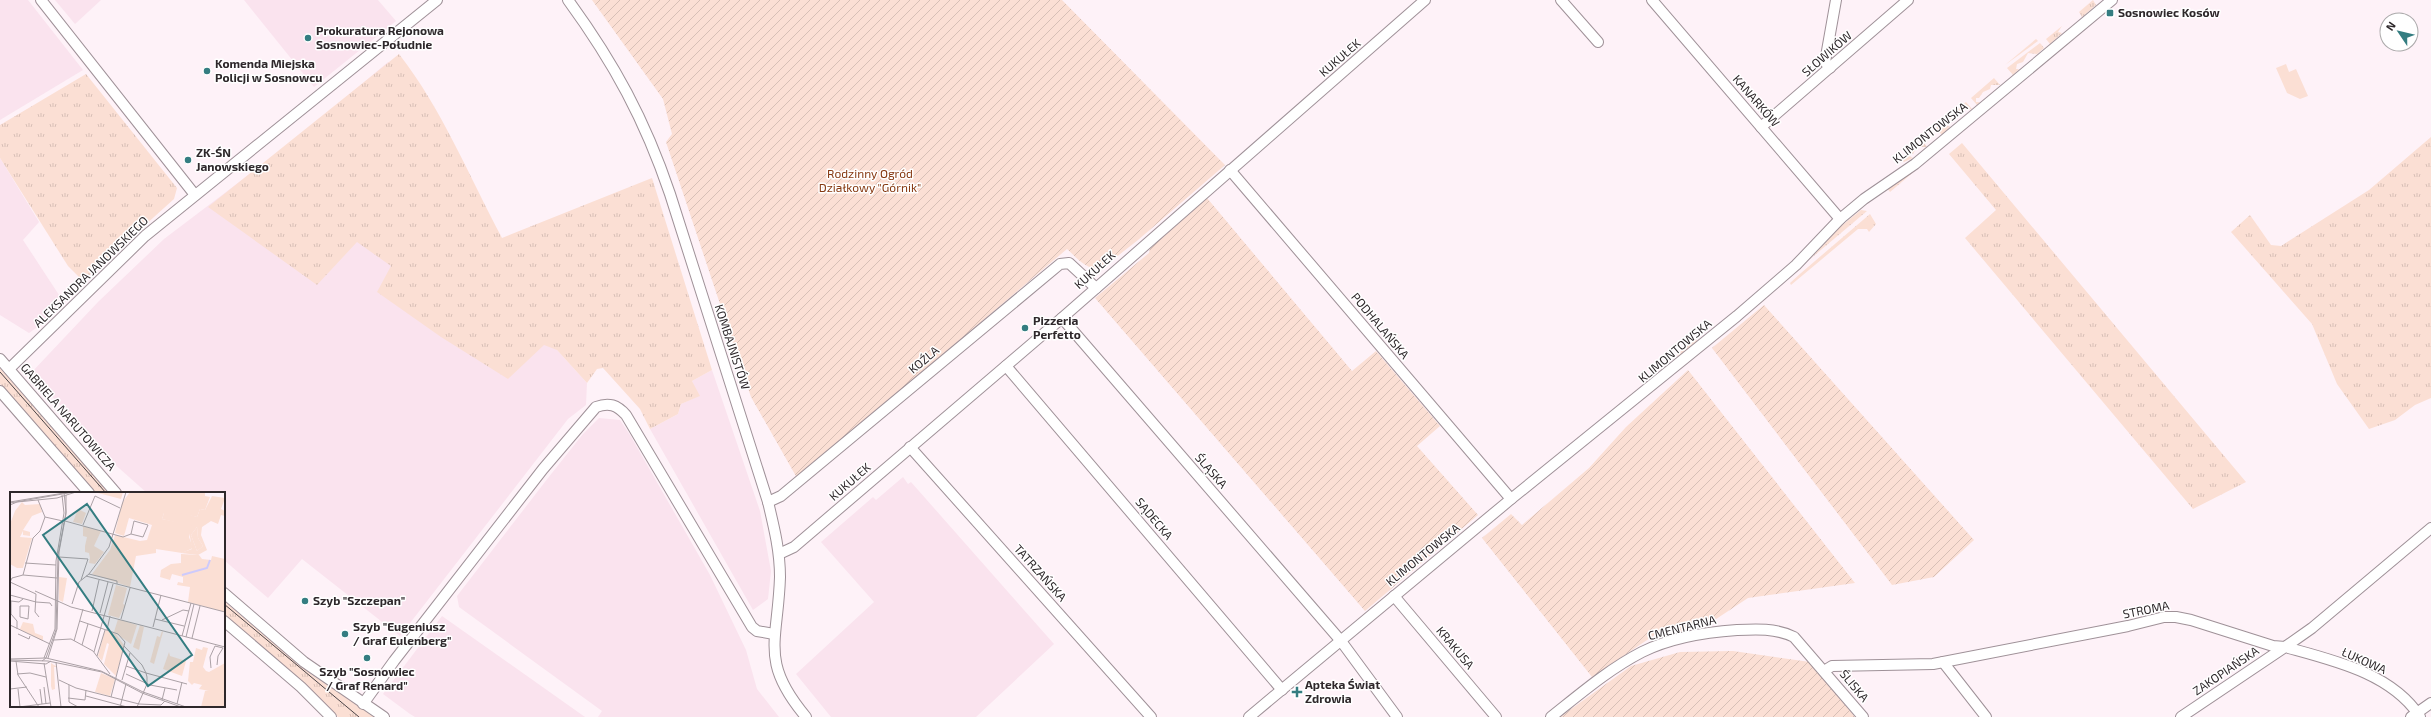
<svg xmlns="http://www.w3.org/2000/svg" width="2431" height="717" viewBox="0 0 2431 717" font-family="'Exo 2',sans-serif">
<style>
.built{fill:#fae3ee}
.grass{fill:url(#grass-tufts)}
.park{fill:#fbdfd4}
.garden{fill:url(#garden-furrows)}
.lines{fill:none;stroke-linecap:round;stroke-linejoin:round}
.minor-casing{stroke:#9f9198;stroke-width:12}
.minor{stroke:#fff;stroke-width:10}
.tram{stroke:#4b4447;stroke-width:1}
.poi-dot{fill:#347d81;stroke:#fff;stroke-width:1.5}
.labels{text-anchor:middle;stroke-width:3;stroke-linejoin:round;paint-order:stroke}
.poi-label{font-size:12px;font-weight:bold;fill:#2e282b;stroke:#fff;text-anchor:start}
.street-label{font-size:12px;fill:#2e282b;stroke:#fff}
.park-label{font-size:12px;fill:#853810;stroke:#fff}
.inset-river{fill:none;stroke:#cdcafc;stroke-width:2}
.inset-road{fill:none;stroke:#aba1a6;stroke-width:1}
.view{fill:#347d81;fill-opacity:0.15;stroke:#347d81;stroke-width:2}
.inset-edge{fill:none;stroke:#2e282b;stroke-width:2}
</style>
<defs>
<pattern id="grass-tufts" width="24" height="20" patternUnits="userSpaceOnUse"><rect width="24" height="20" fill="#fbdfd4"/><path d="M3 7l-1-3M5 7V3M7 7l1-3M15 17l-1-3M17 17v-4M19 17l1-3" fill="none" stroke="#d7bfb6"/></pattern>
<pattern id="garden-furrows" width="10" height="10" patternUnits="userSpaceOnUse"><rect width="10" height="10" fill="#fbdfd4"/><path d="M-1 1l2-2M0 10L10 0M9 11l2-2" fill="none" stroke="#d7bfb6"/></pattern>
</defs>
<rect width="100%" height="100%" fill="#fef2f8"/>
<g class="built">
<path d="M0,0h28l55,70 -83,50z"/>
<path d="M55,0h46l-26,24z"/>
<path d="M244,0h134l18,21 -82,66z"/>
<path d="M388,62h12l157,288 30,33 -1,22 -18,14 -168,217 -98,-77 -34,39 -44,-38v-67h-77l-36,-32 -80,-88 67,-71 66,-63 141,-107z"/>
<path d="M0,158l39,64 -16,18 36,55 7,6 -23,22 -14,10 -29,-18z"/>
<path d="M712,370l48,141 11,60 -3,28 -15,11 -103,-181 28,-15 3,-10 18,-8 -7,-15z"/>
<path d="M599,418l21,2 10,15 80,140 36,75 11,39 22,28h-181l4,-6 -143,-104 -2,-11 91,-118 35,-44z"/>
<path d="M903,477l5,7 3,-2 143,162 -78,73h-145l-35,-43 78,-72 -53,-60 52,-45 3,3z"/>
<path d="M442,616l143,101h-170l-5,-3 -27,-20z"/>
</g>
<g class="grass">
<path d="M2093,0l3,5 -14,12 -3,-5z"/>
<path d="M2062,26l-4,6 4,1 -12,11 -4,-5z"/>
<path d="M2036,39l2,2 -33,24z"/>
<path d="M2040,43l4,5 -7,6 -9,-1 -5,9 -6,2 -1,5h3l-6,6 -6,-7z"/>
<path d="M399,54c43,55 70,122 103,184l150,-60 60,192 -20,11 8,15 -19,8 -3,10 -28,15 -10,-20 -37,-41 -6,1 -10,14 -30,-33 -13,-5 -36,34 -67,-42 -64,-45 14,-26 -34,-24 -40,43 -109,-78z"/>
<path d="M86,74l91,114 -3,11 -91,82 -15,-15 -68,-108v-33z"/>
<path d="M1994,78l6,7h-9l-1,4 -7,3 -4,6h-3v4h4l-3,3 -6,-7z"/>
<path d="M1966,102l6,7 -11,1v3l-7,3v4l-7,2v4l4,1 -9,8 -6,-7z"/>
<path d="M2431,137v261l-16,7 -20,15 -26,9 -32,-45 -25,-60 -81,-92 19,-17 21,30 10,1 88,-56z"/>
<path d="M1923,142l4,5h-10l-4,7 -4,-1v3l4,2 -9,4 -3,-2z"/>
<path d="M1962,143l284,339 -53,27 -228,-271 31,-28 -47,-56z"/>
<path d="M1916,170l-26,22 -3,-4 3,-2z"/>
<path d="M1861,210l6,1 -58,49 31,-33z"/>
<path d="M1870,214l6,10 -7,8 -2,-3h-9l-67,56 -1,-2 11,-10z"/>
<path d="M1696,339l2,3 -20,14 -1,-1z"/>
<path d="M0,368l110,125h-14l-96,-109z"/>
<path d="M224,601l88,74 64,42h-38l-39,-39 -75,-64z"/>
</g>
<path class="park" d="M2286,64l3,8 7,-3 12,27 -8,3 -13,-6 -11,-25z"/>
<g class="garden">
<path d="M592,0h470l163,165 -87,75 -37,29c-16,0 -23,-10 -34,-20l-270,229 -46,-81 -85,-255 6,-8 -9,-35z"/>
<path d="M1207,198l145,173 24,-20 64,75 -23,20 61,69 -113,96 -270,-313 54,-45 1,-5z"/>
<path d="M1764,305l210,235 -40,37 -42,8 -180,-237z"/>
<path d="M1688,370l167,213 -107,15 -38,25 -51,15 -3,-4 -64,43 -110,-139 29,-24 11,11 67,-57 37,-41z"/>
<path d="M1733,651l77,11 45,55h-295l71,-51 49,-14z"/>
</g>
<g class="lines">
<g class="minor-casing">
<g id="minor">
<path d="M41,0l154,195"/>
<path d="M568,0c46,63 77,120 102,194l98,308c6,25 12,49 12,75 -2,65 -21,84 26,140"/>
<path d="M1561,0l37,42"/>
<path d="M1652,0l188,219"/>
<path d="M1830,68l-5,-6 11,-62"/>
<path d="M1761,127l147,-127"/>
<path d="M1230,170l281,329"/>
<path d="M1062,318l279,323 56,76"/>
<path d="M0,359l116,134"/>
<path d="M1006,366l276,324"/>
<path d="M9,369l136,-133 292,-236"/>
<path d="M0,391l89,102"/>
<path d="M910,447l241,270"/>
<path d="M768,502l13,-6 279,-232 9,-1 27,25"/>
<path d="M779,554l15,-7 268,-229 363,-318"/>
<path d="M224,593l80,69 80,55"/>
<path d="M1394,596l102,121"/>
<path d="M224,621l77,66 30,30"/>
<path d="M1943,662l43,55"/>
<path d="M1824,671l8,-5 101,-2 195,-38 36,-9h12l15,3 82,26 12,1 27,-19 119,-100"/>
<path d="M363,704l31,-43 149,-192 53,-62c13,-5 21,-2 30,8l126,212 5,4 17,3"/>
<path d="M1249,717l262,-218 226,-183 59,-51 44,-46 24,-20 51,-35 197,-164"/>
<path d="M1551,717c29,-23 58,-48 91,-65 28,-14 65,-20 95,-22 19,-1 39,-2 57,7l69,80"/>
<path d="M2181,717l104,-70c47,13 107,26 135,70"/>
<path d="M2411,717l20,-14"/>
</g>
</g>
<use href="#minor" class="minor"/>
<g class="tram">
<path d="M0,372l106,121"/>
<path d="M224,604l135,113"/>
</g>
</g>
<g class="poi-dot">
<rect x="2106" y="9" width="8" height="8" rx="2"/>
<circle cx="308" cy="38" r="4"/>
<circle cx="207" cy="71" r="4"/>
<circle cx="188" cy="160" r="4"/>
<circle cx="1025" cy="328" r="4"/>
<circle cx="305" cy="601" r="4"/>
<circle cx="345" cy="634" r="4"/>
<circle cx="367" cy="658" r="4"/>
<path d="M1295 686h4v4h4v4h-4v4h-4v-4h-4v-4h4z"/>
</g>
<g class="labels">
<g class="poi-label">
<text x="2118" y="17">Sosnowiec Kosów</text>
<text x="316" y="35">Prokuratura Rejonowa<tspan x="316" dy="14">Sosnowiec-Południe</tspan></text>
<text x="215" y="68">Komenda Miejska<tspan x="215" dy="14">Policji w Sosnowcu</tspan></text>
<text x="196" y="157">ZK-ŚN<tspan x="196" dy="14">Janowskiego</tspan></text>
<text x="1033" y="325">Pizzeria<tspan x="1033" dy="14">Perfetto</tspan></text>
<text x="313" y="605">Szyb "Szczepan"</text>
<text x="353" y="631">Szyb "Eugeniusz<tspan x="353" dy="14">/ Graf Eulenberg"</tspan></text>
<text x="367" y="676" text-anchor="middle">Szyb "Sosnowiec<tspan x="367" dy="14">/ Graf Renard"</tspan></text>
<text x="1305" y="689">Apteka Świat<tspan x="1305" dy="14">Zdrowia</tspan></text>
</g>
<g class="street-label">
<text transform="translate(1827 54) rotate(-41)" y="4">SŁOWIKÓW</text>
<text transform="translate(1340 58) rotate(-41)" y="4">KUKUŁEK</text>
<text transform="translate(1756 101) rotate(49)" y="4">KANARKÓW</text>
<text transform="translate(1930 133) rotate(-38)" y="4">KLIMONTOWSKA</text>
<text transform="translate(1095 270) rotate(-42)" y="4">KUKUŁEK</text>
<text transform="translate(91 272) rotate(-44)" y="4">ALEKSANDRA JANOWSKIEGO</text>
<text transform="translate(1380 326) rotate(50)" y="4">PODHALAŃSKA</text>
<text transform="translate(732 347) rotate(72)" y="4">KOMBAJNISTÓW</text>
<text transform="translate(1675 351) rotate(-40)" y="4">KLIMONTOWSKA</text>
<text transform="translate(924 360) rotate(-40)" y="4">KOŹLA</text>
<text transform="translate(68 417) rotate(49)" y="4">GABRIELA NARUTOWICZA</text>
<text transform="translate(1211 471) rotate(49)" y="4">ŚLĄSKA</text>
<text transform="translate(850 482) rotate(-41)" y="4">KUKUŁEK</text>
<text transform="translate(1154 519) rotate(50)" y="4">SĄDECKA</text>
<text transform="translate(1423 555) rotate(-39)" y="4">KLIMONTOWSKA</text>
<text transform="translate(1040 573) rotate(48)" y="4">TATRZAŃSKA</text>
<text transform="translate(2146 610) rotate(-11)" y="4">STROMA</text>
<text transform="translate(1682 628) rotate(-14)" y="4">CMENTARNA</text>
<text transform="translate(1455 648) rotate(50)" y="4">KRAKUSA</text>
<text transform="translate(2364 661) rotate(24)" y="4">ŁUKOWA</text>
<text transform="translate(2226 671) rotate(-34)" y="4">ZAKOPIAŃSKA</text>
<text transform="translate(1854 686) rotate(50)" y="4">ŚLISKA</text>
</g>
<g class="park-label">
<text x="870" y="178">Rodzinny Ogród<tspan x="870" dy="14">Działkowy "Górnik"</tspan></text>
</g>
</g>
<g transform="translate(10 492)">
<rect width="215" height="215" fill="#fef2f8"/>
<path d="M113,0l-2,7 -23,-6 1,-1zM68,17l8,4 -4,11 -9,-2zM73,34l18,5 -7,15 10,6 -9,12 -6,-1 1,-5 -1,-5 -4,-1v-6l2,-9 -4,-1zM187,35l1,11 5,8 -6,5 -6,-16zM171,62l18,1 3,4 9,1 1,-4 13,3v53l-37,-10 2,-15 -13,-2 1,-3 5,1v-6l-11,-3 -2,6 -10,-3 1,-7 10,-6 10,-1zM49,85l8,1 -4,24 -4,-2zM13,130l10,2 2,9 8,3v5l-26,-13 3,1zM152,139l1,1 -9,32 -4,-2 7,-26 3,1zM193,155l5,1 -5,19 3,4 3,1 16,-9v31l-26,-5 3,-4 -8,-2 -2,2 -4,-4 2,-19h3l3,-14 6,2zM159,160l1,4 16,5 -4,15 -19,-7z" fill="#fbdfd4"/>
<path d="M202,4l13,2 -4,11 4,2v5l-4,-1 -3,9 -7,-3 -9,6 -1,8 6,15 -9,5 -17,-2 11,-4 -3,-18 -3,-6 -24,-6 2,-6h20l13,4 3,-8 5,1zM187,35l1,11 5,8 -6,5 -6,-16zM41,171l6,4h-3l1,22 -3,1 -1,-4z" fill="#fbdfd4" fill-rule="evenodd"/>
<path d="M201,198l14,4v13h-24l4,-16z" fill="#fbdfd4"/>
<path d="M12,10l3,3 15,-1 2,8 -10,4 -9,14 7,2v4l-7,-1v-4l-3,6 12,1 -9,30h-6l-7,-4v-40l5,-13z" fill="#fbdfd4"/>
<path d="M120,0h75v4l5,1 -5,13 -5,-1 -3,8 -13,-3 -20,-1 -2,6 30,6 -3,12 4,11 -11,5 -26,-4v4l-20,3 -6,31 -38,-13 18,-24 5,-15 25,6 7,-1 5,-15 -23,-7 -5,18 -9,-3 7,-30zM106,93l11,3 -4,16 2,1 -6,13 -11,-3zM108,127l19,6 -6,19 -17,-12zM130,133l4,2 -5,23 -6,-3zM95,138l11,4 8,11 -8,31 -12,-12 5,-20 -2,-1 -5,18 -4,-5zM91,181l14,6 -5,17 -15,-4z" fill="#fbdfd4"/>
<path class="inset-river" d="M172,83l25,-7 3,-8"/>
<path class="inset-road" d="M0,10l60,-10M0,11l64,-11M0,13l7,-3 40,-4 19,-6M35,25l18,4M55,29l58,16 8,-3 3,-13 14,4 -5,12 -12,-3M73,33l12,-29 25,12M49,65l29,2 -7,21M15,71l31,2M79,82l28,7v3M13,83l10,-37 7,-7 5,-14 -7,-17M76,84l139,36M0,90l2,-4 11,-3 34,3M0,90l26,12M25,99l36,16 154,40M26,102l-1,18 4,5M0,103l26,7 14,1 2,3M62,112l7,-22 10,-8 20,-27 17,-55M10,114h9l-1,13 -8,-2zM82,119l7,-31M90,121l8,-31M111,127l9,-31M145,127l29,7M152,128l21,-10 6,1M70,129l38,13 7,8 -14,55M0,133l40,19M143,135l8,-32M7,137v-8l-6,-7v-13l8,1 4,-3M97,138l3,-14M8,142l11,5 1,-3M172,144l9,-33M176,145l8,-33M182,146l8,-32M44,148l17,-1 22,12 17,23M64,149l9,-32M72,153l6,-21M114,154l18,19 4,8 41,11M205,154l8,2 -5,8 -1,9M84,160l19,-68M87,164l8,-26M34,166l11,-29 1,-68 8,-48 -2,-18M38,166l9,-29 2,-77 7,-38v-19M0,167l36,-1 55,13 42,21 43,15M0,168l38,1 54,11 40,21 39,14M0,169l36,3 5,-3M6,169l2,14 21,32M32,169l4,-3 10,-28 2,-75 8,-43 -2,-20M46,170l5,45M34,171l7,44M116,174l20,7 1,4v7l-10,23M201,176l-1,-11 5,-11M7,182l13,-1 16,4M116,182l24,11 27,5M49,188l17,8 63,16 22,1 4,-4M112,188l8,-27M59,193v17l9,5M34,195l2,17M0,197l17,-2M8,197l2,18M30,197l2,15M76,204l41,11M58,206l17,2 1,-10M152,208l3,-12M167,212l5,-22M9,215l31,-4M110,215l6,-23"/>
<path class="view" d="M77,12l105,151 -44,31 -105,-151z"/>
<rect width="215" height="215" class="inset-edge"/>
</g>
<g transform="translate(2399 32) rotate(305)"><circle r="19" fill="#ffffff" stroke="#aba9aa"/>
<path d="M0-3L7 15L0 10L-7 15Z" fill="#347d81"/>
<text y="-6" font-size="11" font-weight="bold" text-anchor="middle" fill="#2e282b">N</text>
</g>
</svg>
